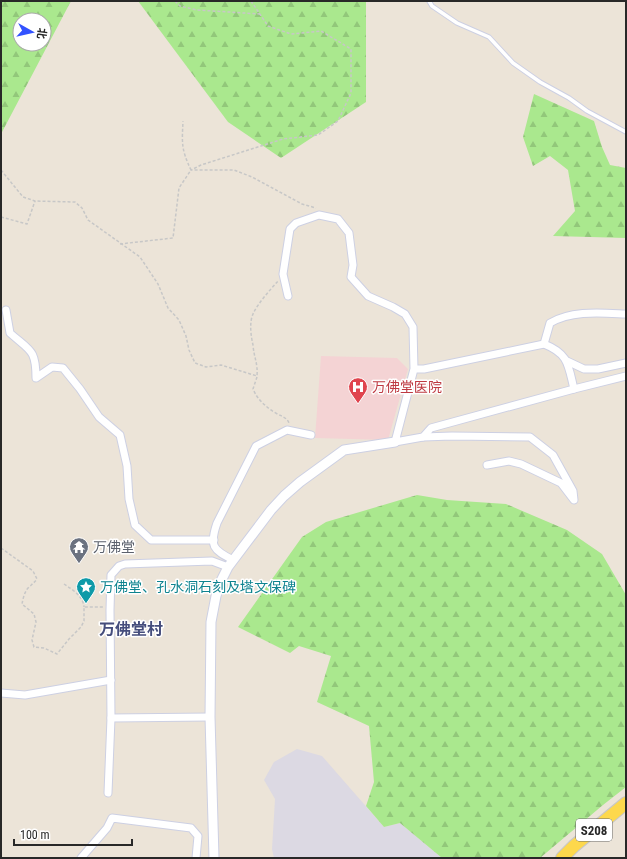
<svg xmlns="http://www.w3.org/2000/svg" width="627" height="859" viewBox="0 0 627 859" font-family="'Roboto Condensed','Noto Sans SC',sans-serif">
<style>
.industrial{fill:#dcd9e3}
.medical{fill:#f4d3d4}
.forest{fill:url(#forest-firs);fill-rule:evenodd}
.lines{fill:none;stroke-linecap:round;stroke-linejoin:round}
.service-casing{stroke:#cdd0e3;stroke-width:5.5}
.minor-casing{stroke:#cdd0e3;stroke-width:9}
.tertiary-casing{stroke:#cdd0e3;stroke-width:11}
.primary-casing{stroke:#c7c7c7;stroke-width:14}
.path{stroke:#c7c7c7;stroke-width:1.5;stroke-dasharray:3 2;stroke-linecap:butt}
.service{stroke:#fff;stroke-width:3.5}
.minor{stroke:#fff;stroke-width:7}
.tertiary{stroke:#fff;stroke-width:9}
.primary{stroke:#fdd84c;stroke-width:12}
.labels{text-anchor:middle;stroke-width:3;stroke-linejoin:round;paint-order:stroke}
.shield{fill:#fff;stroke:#686868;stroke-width:1}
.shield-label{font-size:13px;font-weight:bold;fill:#282828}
.health-label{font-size:14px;fill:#be3a42;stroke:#fff;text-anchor:start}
.worship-label{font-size:14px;fill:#5b616d;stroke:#fff;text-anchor:start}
.culture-label{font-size:14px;fill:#0d838f;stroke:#fff;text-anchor:start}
.quarter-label{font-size:16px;font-weight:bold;fill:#454d7c;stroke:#fff}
</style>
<defs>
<pattern id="forest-firs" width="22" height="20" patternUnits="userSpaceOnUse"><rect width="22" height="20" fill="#aae88e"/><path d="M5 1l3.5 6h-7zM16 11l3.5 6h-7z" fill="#92c77a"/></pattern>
</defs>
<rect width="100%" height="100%" fill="#ece4d8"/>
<path class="industrial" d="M297,749l25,7 62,71 16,-4 42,35h-168l-2,-9 3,-50 -11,-19 10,-18z"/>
<path class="medical" d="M321,356l76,2 11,11 -20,71 -73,-2z"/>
<g class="forest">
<path d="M1,1h70l-70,133zM20,20h24v24h-24z"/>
<path d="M138,1h228v101l-85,56 -53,-36z"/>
<path d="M534,94l60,27 8,26 8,18 16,3v70l-73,-2 22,-25 -7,-41 -18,-14 -17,10 -10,-29z"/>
<path d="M417,495l30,5 59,4 61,26 35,24 24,41v192l-23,18 -63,53h-98l-42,-35 -16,4 -18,-21 8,-24 -5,-56 -52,-24 14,-46 -32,-10 -9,7 -52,-26 64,-90 24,-15z"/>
</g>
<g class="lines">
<g class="service-casing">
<path id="service" d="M429,1l3,5 25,17 32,14 24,26 27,19 29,16 18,13 39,21"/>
</g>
<g class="minor-casing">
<g id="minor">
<path d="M288,296l-5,-22 7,-45 6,-6 23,-8 19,4 11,14 4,32 -2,12 17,19 25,11 12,7 8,13 1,42 -19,73 28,-5 8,-9 143,-39c-6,-24 -5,-35 -30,-45l-120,25h-10"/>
<path d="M6,310l4,23c20,18 26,16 26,45l16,-11 11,1 17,21 19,28 21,18 7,31 2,33 6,26 16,15h63"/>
<path d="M544,344l6,-21c22,-13 51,-10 76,-9"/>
<path d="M567,361l17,8h14l28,-6"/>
<path d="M574,389l52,-13"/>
<path d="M423,437l29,-1 78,1 23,18 20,36 1,9 -13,-17 -40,-19 -12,-3 -22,4"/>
<path d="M233,560c-20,-10 -24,-14 -16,-37l39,-77 31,-16 24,5"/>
<path d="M1,693l24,2 86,-15"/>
<path d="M111,718l99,-1"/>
<path d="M108,793l3,-75 -1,-108 1,-35 8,-9 6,-2 87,-3 16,6"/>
<path d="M81,858l26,-30 5,-10 79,10 7,8 -2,22"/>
</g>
</g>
<g class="tertiary-casing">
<path id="tertiary" d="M214,858l-4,-141 1,-95 5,-26 4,-13 8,-16 43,-57 13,-14 16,-14 44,-32 51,-8"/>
</g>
<g class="primary-casing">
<path id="primary" d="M562,858l12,-12 52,-43"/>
</g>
<g class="path">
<path d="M175,1l5,5 17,4 63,4"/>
<path d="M251,1l17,25 23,8 30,-3 30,18v44l-13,28 -20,14 -35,4 -82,26 -10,5h43l18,7 50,27 14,4"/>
<path d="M1,170l22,27 12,4 40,1 7,6 6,12 52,37 18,27 10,24 11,12 7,16 3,14 6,13 11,4 15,-2 36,11c1,-13 -3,-18 -4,-31 -2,-9 -4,-22 0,-31 5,-11 17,-24 25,-33"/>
<path d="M1,217l26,7 8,-23"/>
<path d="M120,244l53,-6 6,-50 12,-18c-10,-21 -9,-27 -8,-49"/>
<path d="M257,377l-4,12c4,10 12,17 21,23 6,4 13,5 15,11"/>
<path d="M1,548l32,23 4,8c-3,4 -6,6 -9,9 -4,5 -5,11 -6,16l12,10 2,8 -4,18 2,7 10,1 13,6 12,-15 12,-12 3,-6v-14h19"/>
<path d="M64,584c9,6 19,12 20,23"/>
</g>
<use href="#service" class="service"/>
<use href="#minor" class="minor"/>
<use href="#tertiary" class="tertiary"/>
<use href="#primary" class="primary"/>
</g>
<defs>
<g id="hospital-pin" transform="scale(1)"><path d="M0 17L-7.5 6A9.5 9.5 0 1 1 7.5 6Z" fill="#e0444e" stroke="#fff"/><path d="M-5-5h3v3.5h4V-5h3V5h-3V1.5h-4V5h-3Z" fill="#fff"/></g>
<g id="temple-pin" transform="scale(1)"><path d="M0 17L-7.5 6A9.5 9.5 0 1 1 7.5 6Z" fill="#6b7280" stroke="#fff"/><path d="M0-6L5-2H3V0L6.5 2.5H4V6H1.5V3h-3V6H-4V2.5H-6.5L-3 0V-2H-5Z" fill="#fff"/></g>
<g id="sight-pin" transform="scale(1)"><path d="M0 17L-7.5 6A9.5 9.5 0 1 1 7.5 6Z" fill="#0f9aa8" stroke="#fff"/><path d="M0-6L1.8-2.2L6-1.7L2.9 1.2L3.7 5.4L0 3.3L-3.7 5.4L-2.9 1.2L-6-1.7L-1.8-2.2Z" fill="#fff"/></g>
</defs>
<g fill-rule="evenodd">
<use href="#hospital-pin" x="358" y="387"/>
<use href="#temple-pin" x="79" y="547"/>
<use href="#sight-pin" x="86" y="587"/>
</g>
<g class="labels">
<rect class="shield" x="576" y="819" width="36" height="22" rx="3"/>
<g class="shield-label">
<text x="594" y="835">S208</text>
</g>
<g class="health-label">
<text x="372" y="392">万佛堂医院</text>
</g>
<g class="worship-label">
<text x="93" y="552">万佛堂</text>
</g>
<g class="culture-label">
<text x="100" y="592">万佛堂、孔水洞石刻及塔文保碑</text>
</g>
<g class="quarter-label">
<text x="131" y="635">万佛堂村</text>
</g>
</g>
<rect width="627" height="859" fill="none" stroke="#282828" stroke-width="4"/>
<g transform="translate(32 32) rotate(98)"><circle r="19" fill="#ffffff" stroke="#a9a9a9"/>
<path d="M0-3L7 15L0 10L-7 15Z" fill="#3252ff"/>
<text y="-6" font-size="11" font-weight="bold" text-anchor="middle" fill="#282828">北</text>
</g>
<path d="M14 839v6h118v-6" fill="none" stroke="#282828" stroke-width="2"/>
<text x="20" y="839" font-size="12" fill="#282828" stroke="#ffffff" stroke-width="3" paint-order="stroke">100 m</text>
</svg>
